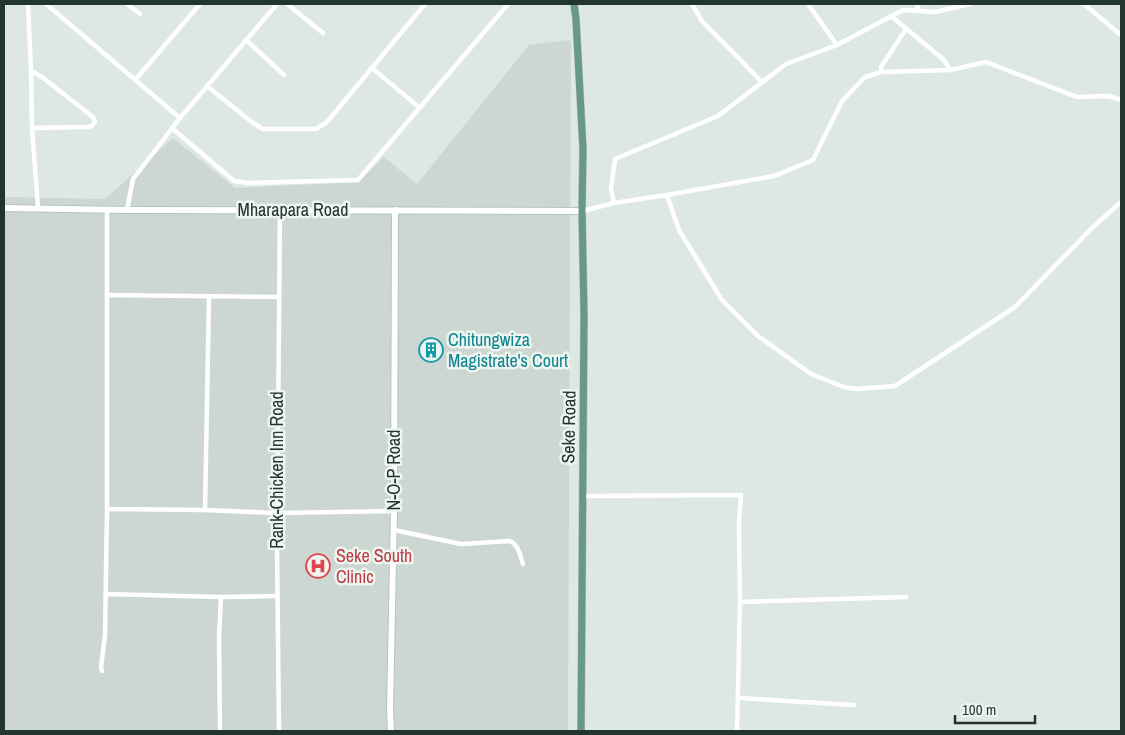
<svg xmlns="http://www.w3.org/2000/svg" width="1125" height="735" viewBox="0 0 1125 735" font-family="'Archivo Narrow',sans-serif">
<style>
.built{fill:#cdd7d1}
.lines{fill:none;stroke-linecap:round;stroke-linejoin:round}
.secondary-casing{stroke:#b3c6bd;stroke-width:8}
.primary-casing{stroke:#bdc2c0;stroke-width:8}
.street{stroke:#fff;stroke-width:4.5}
.secondary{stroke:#fff;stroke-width:6}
.primary{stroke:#689886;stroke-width:7}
.labels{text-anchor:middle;stroke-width:5;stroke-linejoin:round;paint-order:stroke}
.street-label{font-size:18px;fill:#22352e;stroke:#eef5f1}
.culture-label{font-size:18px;fill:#0d838f;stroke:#eef5f1;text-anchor:start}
.health-label{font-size:18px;fill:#be3a42;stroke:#eef5f1;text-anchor:start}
</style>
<rect width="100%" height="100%" fill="#dee8e2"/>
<path class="built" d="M568,40l3,2 -3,689h-564v-534l101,2 68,-61 62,50 123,-6 26,-25 33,27 112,-139z"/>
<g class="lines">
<g class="secondary-casing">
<g id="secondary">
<path d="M4,208l123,2 455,1"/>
<path d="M391,731l-1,-22 4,-198 1,-301"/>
</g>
</g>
<g class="primary-casing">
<path id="primary" d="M574,4l2,15 7,130 -1,62 2,104 -3,416"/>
</g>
<g class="street">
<path d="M28,4l3,67 1,57 6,80"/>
<path d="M46,4l134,114"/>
<path d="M127,4l13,10"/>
<path d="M287,4l36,29"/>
<path d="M692,4l10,17 60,61"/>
<path d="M808,4l29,41"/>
<path d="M1084,4l37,31"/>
<path d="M916,11l3,-7"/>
<path d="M891,16l53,44 6,10"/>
<path d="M246,40l38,35"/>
<path d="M372,68l48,40"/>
<path d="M31,71l11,6 51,40 2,4 -3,5 -5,1 -55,1"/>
<path d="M882,72l-1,-5 25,-38"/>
<path d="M136,79l64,-75"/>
<path d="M207,86l46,37 10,6h53l11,-7 98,-118"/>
<path d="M172,128l62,53 14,2 110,-3 150,-176"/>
<path d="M667,195l12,35 43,70 36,36 53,38 33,13 12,2 39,-3 120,-79 77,-79 29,-26"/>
<path d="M614,203l-3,-14 4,-30 103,-43 68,-52 51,-19 66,-35 32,2 35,-8"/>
<path d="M107,210v299l98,1 72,3 117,-2"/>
<path d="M127,210l6,-31 47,-61 97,-114"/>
<path d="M582,211l32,-8 53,-8 107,-19 39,-16 29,-59 23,-24 17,-5 68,-2 36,-8 91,35 31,-1 13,4"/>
<path d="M107,295l172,2"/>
<path d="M583,496l158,-1 -2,29 1,78 -3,129"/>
<path d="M205,510l4,-213"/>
<path d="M394,530l67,14 49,-3c9,4 10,15 13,23"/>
<path d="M106,594l115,3 -2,40 1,94"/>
<path d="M221,597l56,-1"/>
<path d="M740,602l166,-5"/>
<path d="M102,671l-1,-4 4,-32 2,-126"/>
<path d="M739,698l115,7"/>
<path d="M279,731l-2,-186 3,-335"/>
</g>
<use href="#secondary" class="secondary"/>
<use href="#primary" class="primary"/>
</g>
<defs>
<g id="building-ring" transform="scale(1.25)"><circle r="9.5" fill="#eef5f1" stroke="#0f9aa8" stroke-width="1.5"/><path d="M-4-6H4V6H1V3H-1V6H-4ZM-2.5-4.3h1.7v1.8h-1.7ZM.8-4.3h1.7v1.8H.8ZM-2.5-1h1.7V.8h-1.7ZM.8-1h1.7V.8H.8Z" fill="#0f9aa8"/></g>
<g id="hospital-ring" transform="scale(1.25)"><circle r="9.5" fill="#eef5f1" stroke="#e0444e" stroke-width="1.5"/><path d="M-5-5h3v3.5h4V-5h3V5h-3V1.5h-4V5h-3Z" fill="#e0444e"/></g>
</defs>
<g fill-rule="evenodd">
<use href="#building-ring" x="431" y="350"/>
<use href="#hospital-ring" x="318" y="566"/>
</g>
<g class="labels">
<g class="street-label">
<text x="293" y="216">Mharapara Road</text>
<text transform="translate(569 427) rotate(-89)" y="6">Seke Road</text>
<text transform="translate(277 470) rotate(-90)" y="6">Rank-Chicken Inn Road</text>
<text transform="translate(394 470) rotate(-90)" y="6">N-O-P Road</text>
</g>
<g class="culture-label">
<text x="448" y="346">Chitungwiza<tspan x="448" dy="21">Magistrate's Court</tspan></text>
</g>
<g class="health-label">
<text x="336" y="562">Seke South<tspan x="336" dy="21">Clinic</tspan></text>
</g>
</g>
<rect width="1125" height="735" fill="none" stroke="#22352e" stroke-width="10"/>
<path d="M955 715v8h80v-8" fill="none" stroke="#22352e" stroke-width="2.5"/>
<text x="962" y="715" font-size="15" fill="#22352e" stroke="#eef5f1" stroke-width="4" paint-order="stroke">100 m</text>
</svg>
